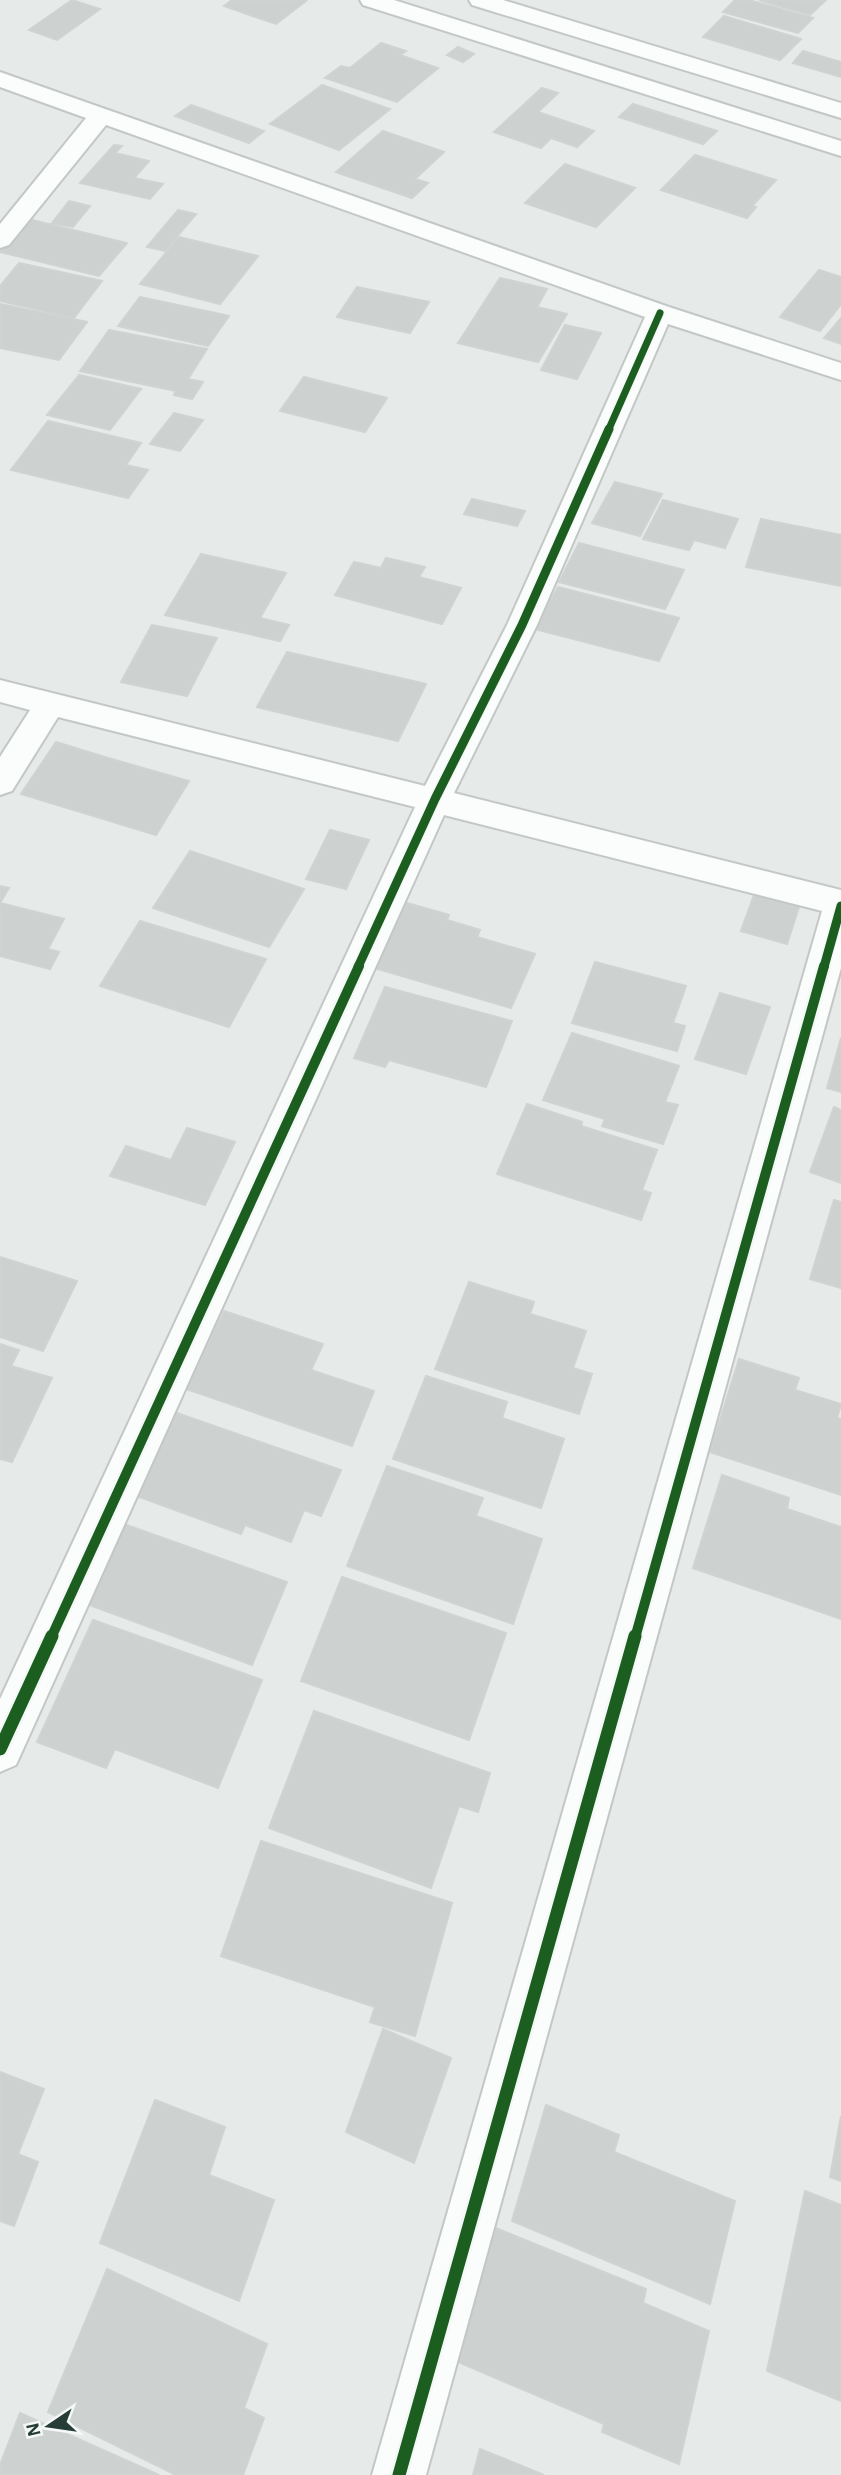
<svg xmlns="http://www.w3.org/2000/svg" width="841" height="2475" viewBox="0 0 841 2475" font-family="'Alegreya Sans',sans-serif">
<style>
.building{fill:#cdd2d0;stroke:#cfd3d1;stroke-width:2}
.lines{fill:none;stroke-linecap:round;stroke-linejoin:round}
.street-casing{stroke:#c3c7c5;stroke-width:4}
.street{fill:#fbfcfc;fill-rule:evenodd}
.cycleway-far3-casing{stroke:#f4f9f7;stroke-width:10}
.cycleway-far2-casing{stroke:#f4f9f7;stroke-width:12}
.cycleway-far1-casing{stroke:#f4f9f7;stroke-width:15}
.cycleway-casing{stroke:#f4f9f7;stroke-width:18}
.cycleway-far3{stroke:#1b5e20;stroke-width:7}
.cycleway-far2{stroke:#1b5e20;stroke-width:9}
.cycleway-far1{stroke:#1b5e20;stroke-width:10}
.cycleway{stroke:#1b5e20;stroke-width:13}
</style>
<rect width="100%" height="100%" fill="#e6eae8"/>
<g class="building">
<path d="M72,0l28,9 -43,31 -28,-10z"/>
<path d="M232,0h70l4,1 -30,23 -52,-18z"/>
<path d="M735,0h14l64,18 -15,15 -75,-21z"/>
<path d="M759,0h67l-16,15z"/>
<path d="M724,16l77,23 -21,21 -77,-23z"/>
<path d="M381,43l25,8 -6,4 38,13 -41,34 -72,-24 16,-12 9,2z"/>
<path d="M458,47l16,7 -11,8 -16,-7z"/>
<path d="M803,51l38,11v15l-48,-14z"/>
<path d="M322,85l68,24 -51,41 -69,-26z"/>
<path d="M542,88l16,5 -20,19 56,19 -17,16 -26,-9 -10,10 -47,-16z"/>
<path d="M633,104l84,27 -14,13 -84,-27z"/>
<path d="M191,105l73,26 -15,12 -74,-27z"/>
<path d="M383,131l61,21 -29,27 13,4 -16,15 -76,-26z"/>
<path d="M114,145l8,1 -7,7 34,8 -15,17 29,6 -13,15 -70,-16z"/>
<path d="M695,155l81,25 -24,26 4,1 -9,11 -86,-28z"/>
<path d="M565,164l70,24 -39,39 -71,-24z"/>
<path d="M69,201l21,5 -17,21 -21,-4z"/>
<path d="M178,210l18,4 -31,37 -18,-4z"/>
<path d="M28,219l99,24 -28,33 -99,-24z"/>
<path d="M179,237l79,19 -38,48 -80,-20z"/>
<path d="M19,263l83,18 -28,37 -74,-17v-15z"/>
<path d="M819,270l22,7v27l-21,27 -40,-14z"/>
<path d="M500,278l47,11 -10,18 30,7 -29,48 -80,-19z"/>
<path d="M357,287l72,15 -19,31 -73,-16z"/>
<path d="M140,297l89,19 -21,30 -90,-20z"/>
<path d="M0,304l87,18 -28,38 -59,-12z"/>
<path d="M841,318v26l-17,-6z"/>
<path d="M565,325l36,8 -24,46 -36,-9z"/>
<path d="M109,330l98,19 -19,30 15,3 -11,17 -18,-4 2,-4 -96,-20z"/>
<path d="M79,375l62,14 -31,41 -63,-15z"/>
<path d="M304,377l83,21 -22,34 -85,-21z"/>
<path d="M174,413l29,7 -23,31 -30,-7z"/>
<path d="M48,421l93,22 -15,22 22,5 -20,28 -117,-28z"/>
<path d="M615,482l47,12 -22,42 -48,-13z"/>
<path d="M472,499l53,12 -8,15 -53,-12z"/>
<path d="M663,500l75,19 -13,29 -31,-8 -5,10 -46,-11z"/>
<path d="M761,519l80,16v51l-95,-19z"/>
<path d="M579,543l105,27 -19,39 -106,-27z"/>
<path d="M201,554l85,19 -26,45 29,7 -9,16 -115,-26z"/>
<path d="M386,558l39,9 -6,10 42,11 -19,36 -107,-29 19,-33 27,6z"/>
<path d="M558,587l121,31 -20,43 -124,-32z"/>
<path d="M152,625l65,13 -30,58 -66,-14z"/>
<path d="M287,652l139,32 -28,57 -141,-34z"/>
<path d="M56,742l52,16 81,23 -33,54 -135,-41z"/>
<path d="M330,830l39,10 -23,49 -40,-10z"/>
<path d="M190,851l114,38 -35,58 -116,-39z"/>
<path d="M0,886l9,2 -9,15 64,16 -16,30 11,3 -9,17 -50,-13z"/>
<path d="M754,895l45,12 -12,37 -46,-13z"/>
<path d="M407,903l42,12 -2,5 33,10 -3,7 58,17 -24,54 -137,-40z"/>
<path d="M140,921l126,38 -37,68 -129,-41z"/>
<path d="M595,962l91,24 -13,37 12,3 -8,25 -105,-28z"/>
<path d="M385,987l127,34 -26,66 -97,-27 -4,7 -31,-9z"/>
<path d="M720,993l50,14 -24,67 -51,-15z"/>
<path d="M572,1033l107,33 -14,36 13,3 -15,39 -61,-18 3,-7 -62,-19z"/>
<path d="M841,1038v54l-14,-4z"/>
<path d="M527,1104l55,18 -1,4 76,24 -15,40 9,3 -10,27 -144,-46z"/>
<path d="M834,1107l7,3v73l-31,-11z"/>
<path d="M187,1128l48,14 -30,63 -95,-29 16,-30 45,14z"/>
<path d="M834,1200l7,2v86l-31,-9z"/>
<path d="M0,1257l77,24 -34,70 -43,-14z"/>
<path d="M469,1282l65,20 -4,12 56,17 -13,37 19,6 -13,40 -144,-45z"/>
<path d="M224,1311l99,33 -12,26 63,21 -22,55 -166,-57z"/>
<path d="M0,1344l19,6 -8,16 41,12 -40,84 -12,-3z"/>
<path d="M739,1359l60,19 -4,12 46,14 -4,14 4,1v76l-131,-43z"/>
<path d="M426,1376l81,26 -5,16 62,21 -23,69 -148,-49z"/>
<path d="M171,1411l170,59 -20,46 -17,-6 -13,32 -46,-17 -4,9 -110,-40z"/>
<path d="M387,1466l96,32 -7,18 66,23 -29,85 -166,-58z"/>
<path d="M722,1475l67,23 -2,11 54,18v92l-148,-51z"/>
<path d="M121,1523l166,59 -35,83 -168,-62z"/>
<path d="M342,1577l164,56 -37,107 -168,-59z"/>
<path d="M93,1620l169,60 -44,108 -103,-39 -9,19 -69,-26z"/>
<path d="M314,1711l176,62 -12,39 -19,-6 -28,82 -162,-60z"/>
<path d="M261,1841l191,62 -37,133 -45,-14 5,-15 -154,-51z"/>
<path d="M383,2029l68,29 -37,105 -68,-31z"/>
<path d="M0,2072l44,17 -26,65 20,8 -24,64 -14,-5z"/>
<path d="M155,2100l70,27 -16,48 65,25 -35,101 -139,-58z"/>
<path d="M546,2105l73,30 -5,17 121,49 -25,103 -198,-83z"/>
<path d="M841,2116v65l-11,-4z"/>
<path d="M805,2191l36,14v196l-74,-30z"/>
<path d="M483,2223l163,66 -3,14 66,28 -30,133 -77,-32 2,-8 -160,-68z"/>
<path d="M107,2269l160,75 -23,64 20,10 -21,57h-67l-128,-63z"/>
<path d="M20,2413l139,62h-159v-10z"/>
<path d="M480,2449l64,26h-71z"/>
</g>
<g class="lines">
<g class="street-casing">
<g id="street">
<path d="M360,0h34l447,141v15l-478,-151z"/>
<path d="M469,0h34l338,103v15l-369,-113z"/>
<path d="M0,72l669,235 172,56v17l-173,-56 -131,301 -83,168 387,97v78l-415,1507h-54l450,-1564 -378,-96 -428,950 -16,7v-73l415,-892 -357,-90 -46,74 -12,4v-38l30,-47 -30,-8v-22l425,106 82,-161 138,-308 -539,-192 -97,120 -9,3v-24l86,-106 -86,-31z"/>
</g>
</g>
<use href="#street" class="street"/>
<g class="cycleway-far3-casing">
<path id="cycleway-far3" d="M608,431l52,-118"/>
</g>
<g class="cycleway-far2-casing">
<g id="cycleway-far2">
<path d="M358,967l77,-168 87,-174 87,-196"/>
<path d="M824,967l17,-61"/>
</g>
</g>
<g class="cycleway-far1-casing">
<g id="cycleway-far1">
<path d="M51,1638l308,-672"/>
<path d="M635,1638l189,-672"/>
</g>
</g>
<g class="cycleway-casing">
<g id="cycleway">
<path d="M0,1749l52,-113"/>
<path d="M399,2475l236,-839"/>
</g>
</g>
<use href="#cycleway-far3" class="cycleway-far3"/>
<use href="#cycleway-far2" class="cycleway-far2"/>
<use href="#cycleway-far1" class="cycleway-far1"/>
<use href="#cycleway" class="cycleway"/>
</g>
<g transform="translate(49 2426) rotate(257)" stroke="#f4f9f7" stroke-width="5" paint-order="stroke">
<path d="M0-5L12 26L0 18L-12 26Z" fill="#253c37"/>
<text y="-10" font-size="19" font-weight="bold" text-anchor="middle" fill="#253c37">N</text>
</g>
</svg>
